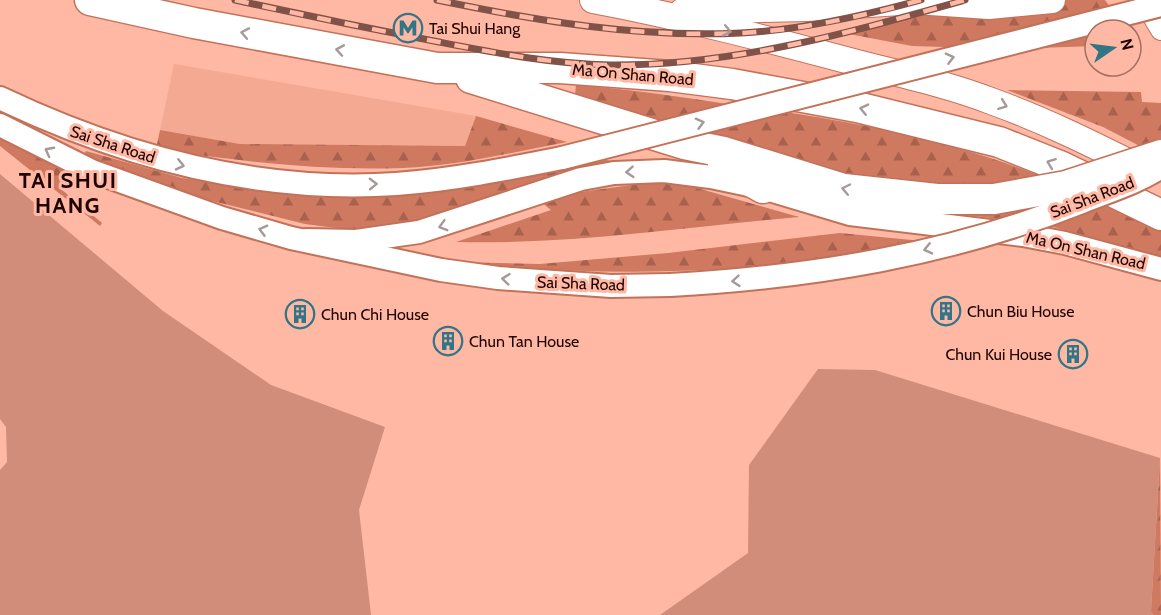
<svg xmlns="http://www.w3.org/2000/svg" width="1161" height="615" viewBox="0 0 1161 615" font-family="Cabin,sans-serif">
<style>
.built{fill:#f4a993}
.green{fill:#d18d7a}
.forest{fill:url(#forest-firs)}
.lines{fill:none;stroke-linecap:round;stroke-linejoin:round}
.tertiary-casing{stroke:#c3725a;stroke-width:22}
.secondary-casing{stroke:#c3725a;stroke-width:26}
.primary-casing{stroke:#c3725a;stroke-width:28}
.motorway-casing{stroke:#c3725a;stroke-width:33}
.tertiary{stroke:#fff;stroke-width:20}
.secondary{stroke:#fff;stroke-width:22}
.primary{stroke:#fff;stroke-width:26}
.motorway{stroke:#fff;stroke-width:30}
.rail-casing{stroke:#815248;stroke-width:7}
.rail{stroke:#feb8a3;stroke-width:4.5;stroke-dasharray:14;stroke-linecap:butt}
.secondary-bridge-casing{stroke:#c3725a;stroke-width:26;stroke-linecap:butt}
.motorway-bridge-casing{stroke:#c3725a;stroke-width:33;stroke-linecap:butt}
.secondary-bridge{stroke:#fff;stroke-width:22}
.motorway-bridge{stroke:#fff;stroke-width:30}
.oneway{stroke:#a59a99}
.labels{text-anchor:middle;stroke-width:6;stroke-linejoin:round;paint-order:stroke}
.poi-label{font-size:16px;fill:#1e0200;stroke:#feb8a3;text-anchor:start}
.street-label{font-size:16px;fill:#1e0200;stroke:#feb8a3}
.district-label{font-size:22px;font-weight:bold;letter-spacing:1.5px;fill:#1e0200;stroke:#feb8a3}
</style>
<defs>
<pattern id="forest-firs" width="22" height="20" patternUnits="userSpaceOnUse" patternTransform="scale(1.5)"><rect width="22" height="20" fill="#cf7960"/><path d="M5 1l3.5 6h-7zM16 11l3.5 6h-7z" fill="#a7614d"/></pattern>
</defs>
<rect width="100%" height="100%" fill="#feb8a3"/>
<path class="built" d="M174,64l302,52 -11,30 -225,-2 -80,-14z"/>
<g class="green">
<path d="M0,174l163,137 108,74 114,42 -26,83 12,105h-371v-145l7,-8 -1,-35 -6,-8z"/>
<path d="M818,369l57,1 285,88 -9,153 2,4h-493l88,-62 1,-88z"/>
</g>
<g class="forest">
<path d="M983,0h122l22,30h-32v16l-87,3 -96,-3 -63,-12z"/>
<path d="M576,85c53,4 105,12 158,20 84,11 169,25 250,51 61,19 118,45 177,71v30l-118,-33 -103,-12 -10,-23 -128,-21 -227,-73z"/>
<path d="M1007,90l134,2 1,10 19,1v54l-58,-30z"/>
<path d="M476,116l91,26c-54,10 -109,24 -164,26 -83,3 -165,-7 -247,-19l4,-19 80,14 225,2z"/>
<path d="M0,138l72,37 -10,15 40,33 -2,3 -100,-80z"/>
<path d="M86,151l96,27 129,17h69l61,-4 165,-31 20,3 -186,56 -67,10 -37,-1 -31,-4 -125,-31 -96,-38z"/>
<path d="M646,183l37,1 116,33c-114,10 -228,28 -343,25l95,-32 -10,-8 32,-9z"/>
<path d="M840,233l82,8c-41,7 -81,16 -122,21 -116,14 -232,12 -348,0l88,2 128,-11z"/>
<path d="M1160,458l1,157h-8l-2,-4z"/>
</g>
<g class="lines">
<g class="tertiary-casing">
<path id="tertiary" d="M1143,0l18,30"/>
</g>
<g class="secondary-casing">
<g id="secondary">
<path d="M0,98c124,59 258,95 396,86 56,-4 111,-15 166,-26"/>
<path d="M0,125l92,46 130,47 69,20 150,32 57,8 113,8 59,-1"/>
<path d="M306,240l50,1 63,-9 162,-53 33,-6 50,-2 47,6 52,11 87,26 173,21 42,8 96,26"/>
</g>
</g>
<g class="primary-casing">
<g id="primary">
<path d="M593,0c85,16 170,38 253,60 48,13 98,23 145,41 53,19 103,44 153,69"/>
<path d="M683,11l124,-3 109,-7 73,5 63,-6"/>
</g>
</g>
<g class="motorway-casing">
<g id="motorway">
<path d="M90,0l104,23 243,45h123l110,8 62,8 125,23 142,35 63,25 99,48"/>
<path d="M471,78l213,66 40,8 120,37 93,10h57"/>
<path d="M723,166l40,22"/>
</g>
</g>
<use href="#tertiary" class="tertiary"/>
<use href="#secondary" class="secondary"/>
<use href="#primary" class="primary"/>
<use href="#motorway" class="motorway"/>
<g class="rail-casing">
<g id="rail">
<path d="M235,0c68,15 136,29 204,42 57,11 113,22 171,23 122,1 238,-32 355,-65"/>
<path d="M437,0c101,21 201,38 304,33 61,-3 122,-17 180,-33"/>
</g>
</g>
<use href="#rail" class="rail"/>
<g class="secondary-bridge-casing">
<g id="secondary-bridge">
<path d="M562,158l599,-153"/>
<path d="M670,285c142,-8 279,-30 412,-83 27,-11 55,-19 79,-35"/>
</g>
</g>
<g class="motorway-bridge-casing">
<path id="motorway-bridge" d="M994,199l72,-13 95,-31"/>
</g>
<use href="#secondary-bridge" class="secondary-bridge"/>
<use href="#motorway-bridge" class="motorway-bridge"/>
</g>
<defs><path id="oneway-chevron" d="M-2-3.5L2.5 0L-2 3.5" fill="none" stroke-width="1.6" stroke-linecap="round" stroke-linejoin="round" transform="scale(1.5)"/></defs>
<g class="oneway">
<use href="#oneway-chevron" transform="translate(727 31) rotate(12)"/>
<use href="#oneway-chevron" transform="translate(245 33) rotate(-169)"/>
<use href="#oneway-chevron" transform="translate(340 50) rotate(-170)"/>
<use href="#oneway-chevron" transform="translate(950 58) rotate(-14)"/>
<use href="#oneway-chevron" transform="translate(1003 105) rotate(21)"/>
<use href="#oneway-chevron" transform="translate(864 109) rotate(-167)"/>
<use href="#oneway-chevron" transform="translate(700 123) rotate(-15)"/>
<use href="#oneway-chevron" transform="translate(49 151) rotate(-152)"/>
<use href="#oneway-chevron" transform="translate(1051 163) rotate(-159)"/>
<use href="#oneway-chevron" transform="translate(180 165) rotate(13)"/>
<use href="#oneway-chevron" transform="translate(630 172) rotate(176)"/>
<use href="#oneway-chevron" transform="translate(373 184) rotate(-1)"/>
<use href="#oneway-chevron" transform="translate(846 189) rotate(-168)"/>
<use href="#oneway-chevron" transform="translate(443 226) rotate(164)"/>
<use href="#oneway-chevron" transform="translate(263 230) rotate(-165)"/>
<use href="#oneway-chevron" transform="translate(928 249) rotate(167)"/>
<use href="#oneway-chevron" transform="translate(506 279) rotate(-174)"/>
<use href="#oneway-chevron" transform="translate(736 281) rotate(175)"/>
</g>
<defs>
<g id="metro-ring" transform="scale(1.5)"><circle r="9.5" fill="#feb8a3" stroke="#327586" stroke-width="1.5"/><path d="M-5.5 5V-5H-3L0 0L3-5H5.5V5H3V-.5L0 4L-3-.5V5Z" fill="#327586"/></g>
<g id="building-ring" transform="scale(1.5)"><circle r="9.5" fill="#feb8a3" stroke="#327586" stroke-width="1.5"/><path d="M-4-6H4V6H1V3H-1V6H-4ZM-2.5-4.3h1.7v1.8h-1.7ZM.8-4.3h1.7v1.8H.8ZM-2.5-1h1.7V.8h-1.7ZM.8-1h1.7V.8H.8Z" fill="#327586"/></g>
</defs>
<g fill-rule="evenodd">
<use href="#metro-ring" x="408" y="28"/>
<use href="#building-ring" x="946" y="311"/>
<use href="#building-ring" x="300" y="314"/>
<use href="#building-ring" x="448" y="341"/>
<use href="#building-ring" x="1073" y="354"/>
</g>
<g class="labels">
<g class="poi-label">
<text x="429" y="34">Tai Shui Hang</text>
<text x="967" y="317">Chun Biu House</text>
<text x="321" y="320">Chun Chi House</text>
<text x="469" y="347">Chun Tan House</text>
<text x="1052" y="360" text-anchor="end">Chun Kui House</text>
</g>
<g class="street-label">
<text transform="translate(633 74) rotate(5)" y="6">Ma On Shan Road</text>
<text transform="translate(113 144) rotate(18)" y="6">Sai Sha Road</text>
<text transform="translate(1092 197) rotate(-21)" y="6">Sai Sha Road</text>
<text transform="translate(1086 250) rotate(13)" y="6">Ma On Shan Road</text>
<text transform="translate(581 283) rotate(2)" y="6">Sai Sha Road</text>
</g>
<g class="district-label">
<text x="68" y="188">TAI SHUI<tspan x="68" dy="25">HANG</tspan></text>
</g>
</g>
<g transform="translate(1113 48) rotate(76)"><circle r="28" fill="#feb8a3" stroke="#a46f62" stroke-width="1.5"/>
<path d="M0-4.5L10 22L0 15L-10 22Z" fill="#327586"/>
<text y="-9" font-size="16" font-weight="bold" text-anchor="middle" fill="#1e0200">N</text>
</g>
</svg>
